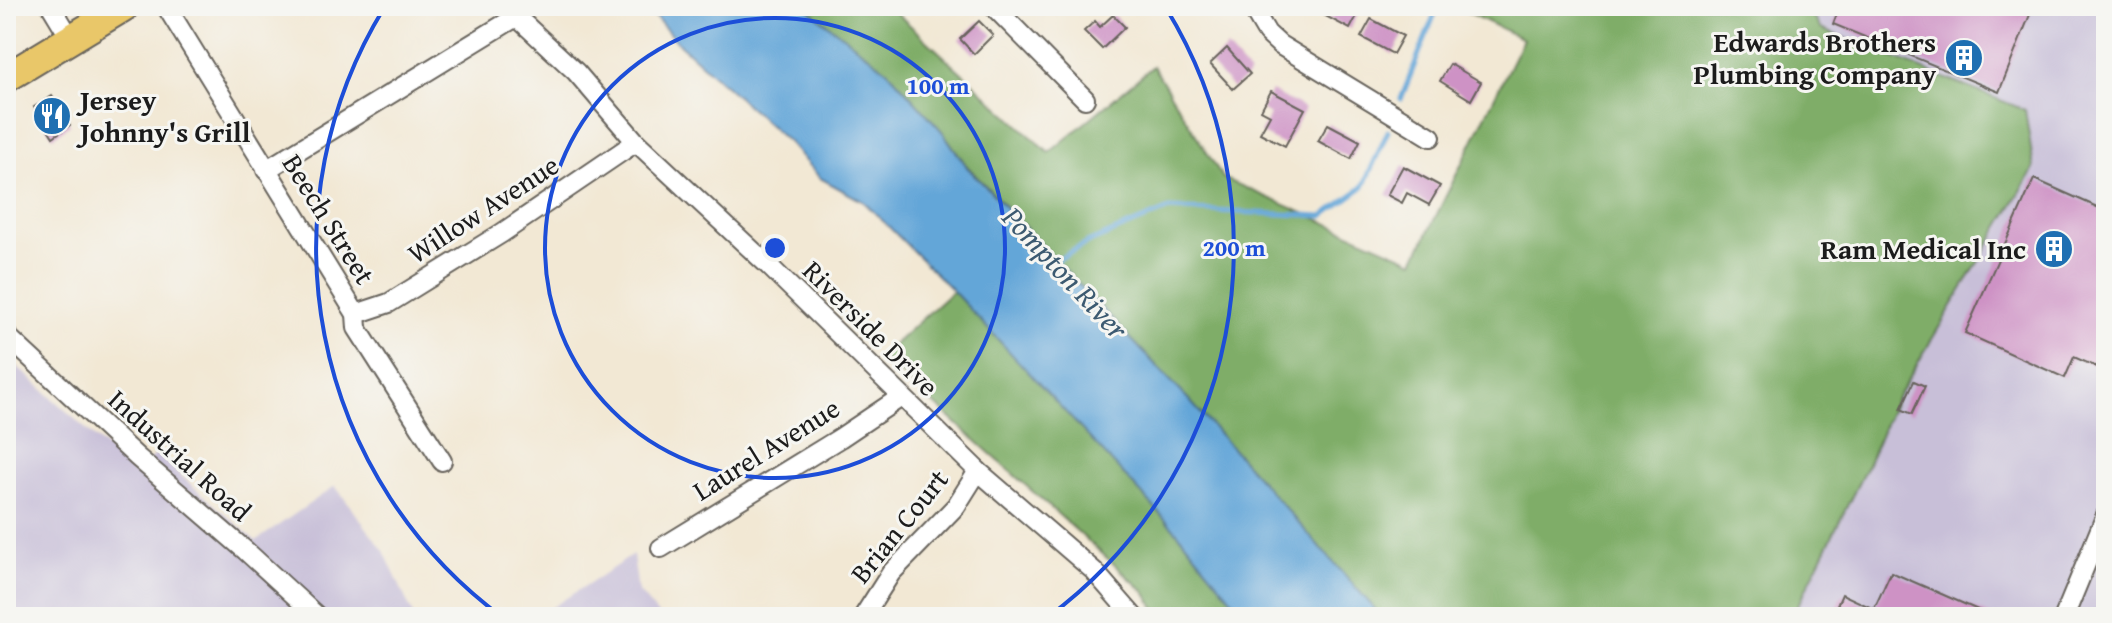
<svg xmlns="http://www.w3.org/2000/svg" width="2112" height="623" viewBox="0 0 2112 623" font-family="'Gentium Book Plus',serif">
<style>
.industrial{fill:#c8bfd8}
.forest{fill:#7fad67;stroke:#4e6442;stroke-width:2}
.water{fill:#64a6d8;stroke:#40617a;stroke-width:2}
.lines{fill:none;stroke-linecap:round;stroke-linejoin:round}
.stream{stroke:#64a6d8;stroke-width:5}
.building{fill:#ce92c5}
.street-casing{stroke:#67635c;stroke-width:22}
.primary-casing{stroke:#67635c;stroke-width:32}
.street{stroke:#fff;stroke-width:18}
.primary{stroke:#e9c769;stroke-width:28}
.ring{fill:none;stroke:#1d4ed8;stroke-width:4}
.labels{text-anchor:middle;stroke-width:6;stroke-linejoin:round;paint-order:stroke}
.poi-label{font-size:28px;font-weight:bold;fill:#1c1c1c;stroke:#f6f6f2;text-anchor:end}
.street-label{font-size:28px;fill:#1c1c1c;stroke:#f6f6f2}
.water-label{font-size:30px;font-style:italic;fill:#3c5a71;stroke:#f6f6f2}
.centre{fill:#1d4ed8;stroke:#f6f6f2;stroke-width:4}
.ring-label{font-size:24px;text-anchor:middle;font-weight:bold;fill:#1d4ed8;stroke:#f6f6f2;stroke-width:6;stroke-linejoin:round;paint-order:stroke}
</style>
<rect width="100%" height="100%" fill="#f6f6f2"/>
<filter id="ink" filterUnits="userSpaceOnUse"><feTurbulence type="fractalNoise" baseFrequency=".0125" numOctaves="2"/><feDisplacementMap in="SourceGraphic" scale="16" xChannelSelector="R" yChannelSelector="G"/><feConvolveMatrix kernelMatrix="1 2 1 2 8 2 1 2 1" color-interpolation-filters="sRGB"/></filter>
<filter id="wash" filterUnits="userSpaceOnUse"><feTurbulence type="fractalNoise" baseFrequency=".006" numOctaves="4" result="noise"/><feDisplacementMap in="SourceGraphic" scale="32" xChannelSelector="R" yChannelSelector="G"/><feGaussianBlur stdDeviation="1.8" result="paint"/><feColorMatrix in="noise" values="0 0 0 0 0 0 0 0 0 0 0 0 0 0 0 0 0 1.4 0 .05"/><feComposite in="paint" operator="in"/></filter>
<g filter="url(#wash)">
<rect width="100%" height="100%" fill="#f2e8d4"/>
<g class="industrial">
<path d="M1806,6h300v604l-3,7h-311l73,-147 160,-360 -204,-81z"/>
<path d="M6,356l129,118 21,-20 100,87 79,-55 49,65 30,66h-408z"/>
<path d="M633,555l5,36 22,26h-123z"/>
</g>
<g class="forest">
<path d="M804,6h85l160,147 104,-87 70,112 191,83 109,-222 -68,-33h351l15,23 204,81 9,59 -139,232 -30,69 -73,147h-410l-193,-217 -222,-234 -25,-35 -54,-60z"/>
<path d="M953,291l224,241 69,85h-85l-16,-25 -264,-236z"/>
</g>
<path class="water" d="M646,6h158l84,65 54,60 25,36 222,233 193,217h-136l-69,-85 -224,-241 -89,-89 -44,-24 -31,-35 -112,-101z"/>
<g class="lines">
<g class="stream">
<path d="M1401,99l37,-93"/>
<path d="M1057,260l30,-17 82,-34 154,7 40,-29 25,-56"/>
</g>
</g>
<g id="blocks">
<g class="building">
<path d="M1321,6h27l11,6 -9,17 -32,-17z"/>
<path d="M1840,6h189l4,1 -34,85 -166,-68z"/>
<path d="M1113,15l12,12 -23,22 -18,-18 11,-10 5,6z"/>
<path d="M1371,19l32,17 -10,18 -32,-17z"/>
<path d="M979,21l14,14 -19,19 -14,-15z"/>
<path d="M1227,48l23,26 -17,15 -23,-25z"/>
<path d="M1450,64l31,18 -10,18 -31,-19z"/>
<path d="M1271,91l34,18 -20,37 -25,-13 10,-18 -9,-5z"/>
<path d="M52,96l18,29 -17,12 -19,-30z"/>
<path d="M1328,124l32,17 -9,18 -33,-18z"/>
<path d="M1403,166l37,20 -11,19 -22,-12 -5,10 -15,-8z"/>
<path d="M2034,179l72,32v141l-7,16 -25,-11 -9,21 -100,-45z"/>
<path d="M1914,381l11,5 -13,28 -11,-5z"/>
<path d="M1891,572l103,45h-162l10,-23 32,15z"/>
</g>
</g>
</g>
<g filter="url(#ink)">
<use href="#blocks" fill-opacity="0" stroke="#67635c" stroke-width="2"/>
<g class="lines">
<g class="street-casing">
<g id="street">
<path d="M51,6l20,33"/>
<path d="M166,6l190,308 1,14 85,133"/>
<path d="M505,6l71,66 60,70 133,124 209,205 116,100 40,46"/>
<path d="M993,6l92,93"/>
<path d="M1251,6l16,27 13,12 151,92"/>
<path d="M266,170l250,-153"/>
<path d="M356,314l33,-11 113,-70 134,-91"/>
<path d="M6,335l131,122 109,94 72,66"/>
<path d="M661,548l179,-110 61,-41"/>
<path d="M863,617l28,-44 65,-67 22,-35"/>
<path d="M2064,617l42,-102"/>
</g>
</g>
<g class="primary-casing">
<path id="primary" d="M6,78l119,-72"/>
</g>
<use href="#street" class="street"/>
<use href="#primary" class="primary"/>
</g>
</g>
<g class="ring">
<circle cx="775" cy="248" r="230"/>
<path d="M502 617A459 459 0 0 1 384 8M1166 8A459 459 0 0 1 1048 617"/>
</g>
<defs>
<g id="building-disc" transform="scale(2)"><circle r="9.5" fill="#1f6fb2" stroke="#f6f6f2"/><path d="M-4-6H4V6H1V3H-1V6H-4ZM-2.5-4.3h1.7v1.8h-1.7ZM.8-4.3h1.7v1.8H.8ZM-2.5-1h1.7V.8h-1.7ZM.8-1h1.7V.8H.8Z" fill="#fff"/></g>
<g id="restaurant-disc" transform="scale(2)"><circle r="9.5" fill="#1f6fb2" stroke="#f6f6f2"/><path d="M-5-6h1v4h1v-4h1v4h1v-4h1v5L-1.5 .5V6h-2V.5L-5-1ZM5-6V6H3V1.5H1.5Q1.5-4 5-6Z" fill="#fff"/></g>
</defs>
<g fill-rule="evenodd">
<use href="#building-disc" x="1964" y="58"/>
<use href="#restaurant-disc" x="52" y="116"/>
<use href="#building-disc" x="2054" y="249"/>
</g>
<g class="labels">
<g class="poi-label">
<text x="1936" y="52">Edwards Brothers<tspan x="1936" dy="32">Plumbing Company</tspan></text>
<text x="80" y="110" text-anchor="start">Jersey<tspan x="80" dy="32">Johnny's Grill</tspan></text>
<text x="2026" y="259">Ram Medical Inc</text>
</g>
<g class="street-label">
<text transform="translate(483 209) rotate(-33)" y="10">Willow Avenue</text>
<text transform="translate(329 219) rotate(58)" y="10">Beech Street</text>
<text transform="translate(871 328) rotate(45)" y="10">Riverside Drive</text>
<text transform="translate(766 449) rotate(-32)" y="10">Laurel Avenue</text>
<text transform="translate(180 455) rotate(42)" y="10">Industrial Road</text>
<text transform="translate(899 526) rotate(-51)" y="10">Brian Court</text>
</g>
<g class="water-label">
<text transform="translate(1065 273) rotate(47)" y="10">Pompton River</text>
</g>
</g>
<circle cx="775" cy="248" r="12" class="centre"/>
<g class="ring-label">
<text x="938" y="94">100 m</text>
<text x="1234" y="256">200 m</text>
</g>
<rect width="2112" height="623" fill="none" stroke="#f6f6f2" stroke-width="32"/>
</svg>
